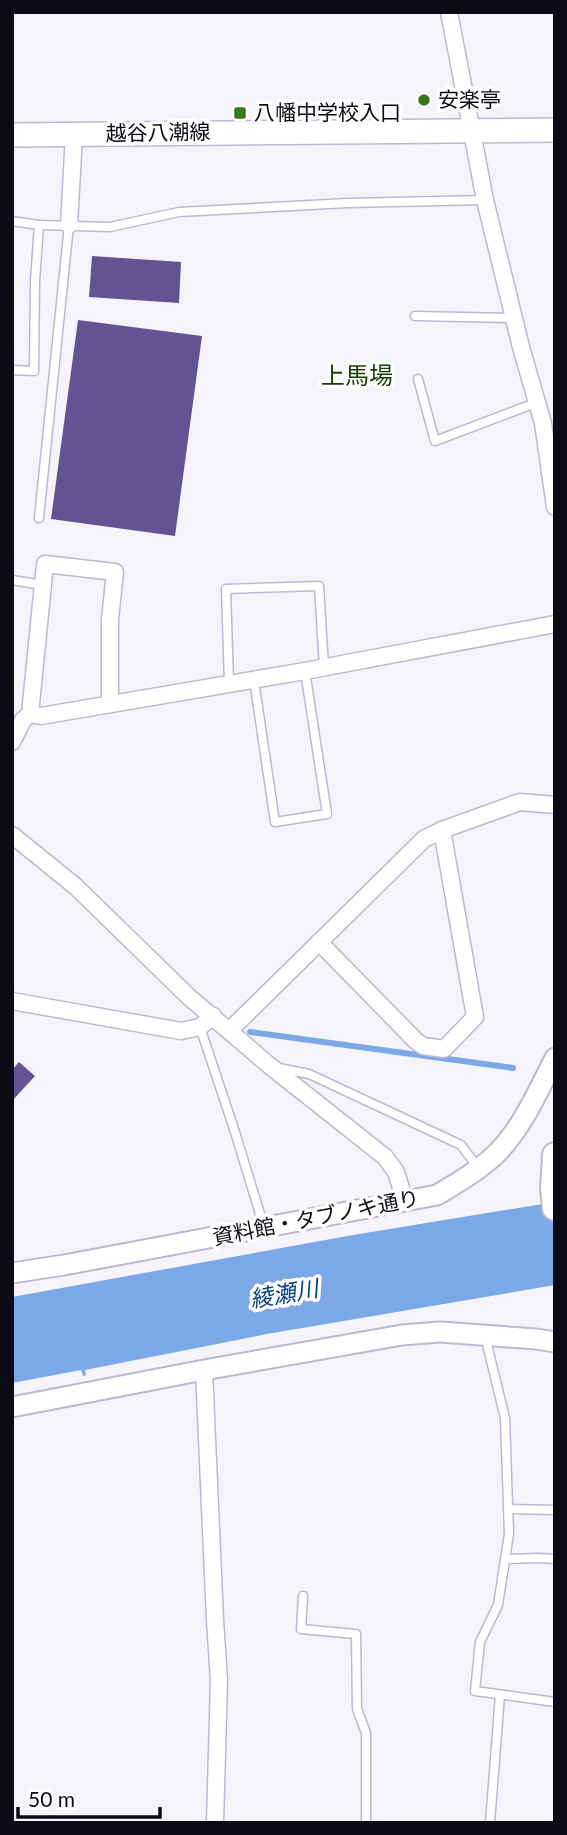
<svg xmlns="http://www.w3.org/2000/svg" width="567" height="1835" viewBox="0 0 567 1835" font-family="Lato,'Noto Sans JP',sans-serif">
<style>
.water{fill:#7ba8e7}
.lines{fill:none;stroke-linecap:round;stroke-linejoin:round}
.stream{stroke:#7ba8e7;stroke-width:6}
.building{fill:#635395}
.service-casing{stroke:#bdb7d7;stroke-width:11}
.minor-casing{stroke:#bdb7d7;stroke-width:19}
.tertiary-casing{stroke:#bdb7d7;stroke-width:23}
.secondary-casing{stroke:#bdb7d7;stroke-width:26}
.primary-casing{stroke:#bdb7d7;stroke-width:28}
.service{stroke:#fff;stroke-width:8}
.minor{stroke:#fff;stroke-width:16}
.tertiary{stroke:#fff;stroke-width:19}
.secondary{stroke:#fff;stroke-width:23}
.primary{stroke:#fff;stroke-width:24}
.poi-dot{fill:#387918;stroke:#fff;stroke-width:2.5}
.labels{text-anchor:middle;stroke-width:7;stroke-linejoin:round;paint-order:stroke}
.poi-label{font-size:21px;fill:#0c0a14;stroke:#fff;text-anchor:start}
.street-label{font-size:21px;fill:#0c0a14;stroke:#fff}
.water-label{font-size:23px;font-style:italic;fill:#00428a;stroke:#fff}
.quarter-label{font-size:24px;fill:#133d00;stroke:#fff}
</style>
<rect width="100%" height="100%" fill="#f5f4fb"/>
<path class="water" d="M555,1202v83l-288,49 -182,36 1,5 -3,1 -2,-6 -69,13v-86l341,-62z"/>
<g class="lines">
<path class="stream" d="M250,1032l263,36"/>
</g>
<g class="building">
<path d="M92,256l89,6 -2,41 -90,-6z"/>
<path d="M78,320l124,16 -27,200 -124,-17z"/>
<path d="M19,1062l16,14 -23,25v-31z"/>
</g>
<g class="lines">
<g class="service-casing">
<g id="service">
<path d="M12,221l27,4"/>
<path d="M415,316l99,2"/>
<path d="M12,370l22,1 1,-90 4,-56 71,2 69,-15 169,-9 137,-3"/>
<path d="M418,379l17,62 103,-39"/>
<path d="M39,518l30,-293"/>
<path d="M12,580l30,5"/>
<path d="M254,680l21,142 52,-8 -22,-143"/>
<path d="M229,683l-3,-94 93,-3 5,81"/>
<path d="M200,1027l35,105 29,95"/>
<path d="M279,1068l30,6 152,71 18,24"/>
<path d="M485,1336l20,82 4,116 -11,71 -18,37 -5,49 80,11"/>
<path d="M509,1509l46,1"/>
<path d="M506,1559l32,-1 17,1"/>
<path d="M303,1596l-2,33 55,5 1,75 9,24v90"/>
<path d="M490,1823l10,-128"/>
</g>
</g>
<g class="minor-casing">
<g id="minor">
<path d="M449,12l36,188 37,151 21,72 12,84"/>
<path d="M69,225l5,-91"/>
<path d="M30,714l15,-150 70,8 -5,47v85"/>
<path d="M12,742l11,-22 7,-6 11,2 264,-45 250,-47"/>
<path d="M12,835l63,51 114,111 81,69 115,91 11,15 9,29"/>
<path d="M319,942l97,99 7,5 21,3 31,-32 -33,-187"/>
<path d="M12,1001l169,30 19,-4 13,-11"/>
<path d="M230,1030l194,-191 18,-9 78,-28 35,3"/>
<path d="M204,1370l11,250 4,60 -4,143"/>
</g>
</g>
<g class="tertiary-casing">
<g id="tertiary">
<path d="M12,1273l52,-8 373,-70c20,-12 41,-24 58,-40 27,-26 43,-64 60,-97"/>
<path d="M12,1407l192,-37 198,-35 38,-3 96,7 19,3"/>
</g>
</g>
<g class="secondary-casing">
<path id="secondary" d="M12,135l543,-5"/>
</g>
<g class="primary-casing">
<path id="primary" d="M555,1155l-2,33 2,20"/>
</g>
<use href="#service" class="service"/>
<use href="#minor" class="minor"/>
<use href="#tertiary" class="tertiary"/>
<use href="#secondary" class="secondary"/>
<use href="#primary" class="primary"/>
</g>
<g class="poi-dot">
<circle cx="424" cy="100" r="7"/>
<rect x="233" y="106" width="14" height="14" rx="3.5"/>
</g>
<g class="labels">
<g class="poi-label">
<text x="438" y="107">安楽亭</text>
<text x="254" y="120">八幡中学校入口</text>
</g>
<g class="street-label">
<text transform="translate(158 133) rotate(-1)" y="7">越谷八潮線</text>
<text transform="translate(316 1218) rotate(-11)" y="7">資料館・タブノキ通り</text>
</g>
<g class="water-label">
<text transform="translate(284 1294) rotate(-10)" y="8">綾瀬川</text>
</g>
<g class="quarter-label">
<text x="357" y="384">上馬場</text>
</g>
</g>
<rect width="567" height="1835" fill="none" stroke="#0c0a14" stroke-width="28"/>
<path d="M18 1807v10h142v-10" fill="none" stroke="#0c0a14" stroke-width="3.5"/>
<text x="28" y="1807" font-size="21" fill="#0c0a14" stroke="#ffffff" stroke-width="5" paint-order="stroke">50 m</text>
</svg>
